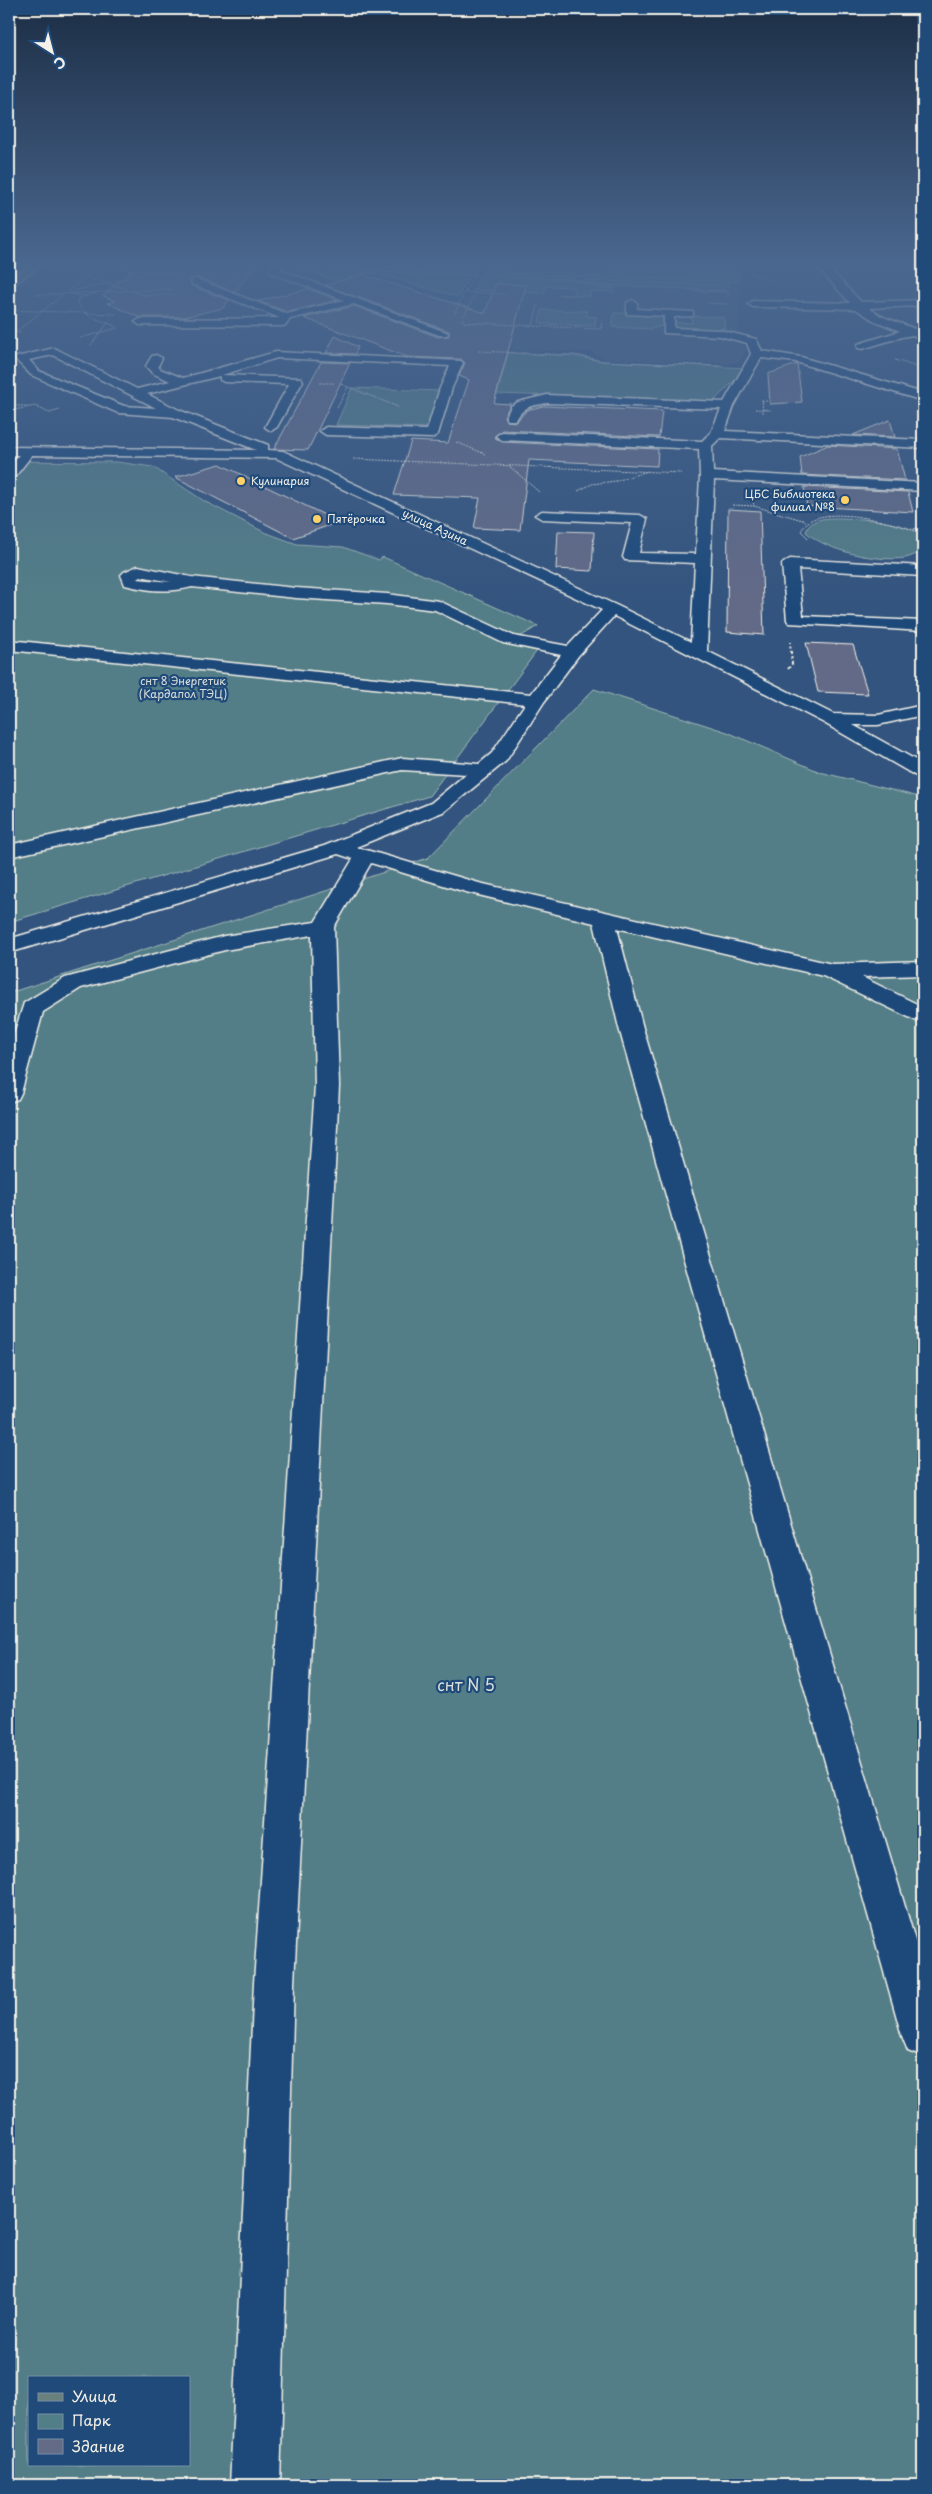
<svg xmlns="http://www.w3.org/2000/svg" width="932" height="2494" viewBox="0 0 932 2494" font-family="'Playpen Sans',sans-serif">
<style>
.built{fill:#455e83}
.green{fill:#527e87;stroke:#a3b8b8;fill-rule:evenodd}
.building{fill:#636b87;stroke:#f4f1e8}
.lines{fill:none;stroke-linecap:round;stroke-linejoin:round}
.minor-casing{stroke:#f4f1e8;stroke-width:3}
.major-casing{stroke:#f4f1e8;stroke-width:3}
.path-far1{stroke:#f4f1e8;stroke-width:1;stroke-dasharray:2 1;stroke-linecap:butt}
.path{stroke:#f4f1e8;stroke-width:2;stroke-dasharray:3 2.5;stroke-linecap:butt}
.minor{fill:#1f4a7a;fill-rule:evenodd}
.major{fill:#6a807d;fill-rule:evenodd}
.poi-dot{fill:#ffd166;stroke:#1f4a7a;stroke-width:2}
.labels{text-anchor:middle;stroke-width:4.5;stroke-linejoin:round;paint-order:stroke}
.far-poi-label{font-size:11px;fill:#f4f1e8;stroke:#1f4a7a;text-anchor:start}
.far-street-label{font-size:11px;fill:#f4f1e8;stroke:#1f4a7a}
.far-park-label{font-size:11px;fill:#dce0d9;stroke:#1f4a7a}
.near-park-label{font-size:16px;fill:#dce0d9;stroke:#1f4a7a}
</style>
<rect width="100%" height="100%" fill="#33547e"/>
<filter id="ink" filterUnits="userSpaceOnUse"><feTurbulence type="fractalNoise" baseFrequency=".02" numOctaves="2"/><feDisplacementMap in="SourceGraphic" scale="10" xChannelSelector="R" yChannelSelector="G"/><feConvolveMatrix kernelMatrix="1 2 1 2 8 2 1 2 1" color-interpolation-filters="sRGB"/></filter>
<g filter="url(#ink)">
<path class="built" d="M486,262h105l148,6v64l-9,5 14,8 2,5 -7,12 -15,2 -120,-5 -13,-7 -133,-3 -13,-6z"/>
<g class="green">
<path d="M316,262h160l-18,35 -81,-23 -10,-1 -30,8 -42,-14z"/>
<path d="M486,262h105l148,6v14l-257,-9z"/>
<path d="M480,276l90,3 30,9 15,1v3l-24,-1 -1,5 -31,-1h14l1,-8 -28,-1 -2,7 -71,-3z"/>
<path d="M585,280l138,5 1,6 -121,-6z"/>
<path d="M542,310l45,1 -1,5 10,1 -1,9 -52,-2 -4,-2z"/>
<path d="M614,313l49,1 -1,12 -11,3 -39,-2z"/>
<path d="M691,316l32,1 2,11 -9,3 -44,-2 1,-7 19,1z"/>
<path d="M508,353l66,3 28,5 145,7 -33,33 -217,-7z"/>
<path d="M352,388l88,3 -11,37 -93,-3z"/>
<path d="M9,461l108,1 36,5 51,34 60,31 33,12 46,3 36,13 4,-3 155,69 -20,12 24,6 -113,152 -420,126z"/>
<path d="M841,518c27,1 60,3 82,18v15c-5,2 -12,6 -18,7 -28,4 -79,-7 -99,-26 4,-15 23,-14 35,-14z"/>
<path d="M594,689l133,43 93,40 103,26v1687h-914v-1492l419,-135zM29,2378h160v87h-160z"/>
</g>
<g class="building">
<path d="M141,262h117l-23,30 -38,-15 -6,2v7l38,14 -6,8 -39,9h-45l-32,-14 8,-2 -12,-5z"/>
<path d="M364,275l121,38 11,-29 30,1 -32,118 17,1 -7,12 2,5 10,1 11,-12 16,-4 119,5 -3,26 -157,-7 -8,7 8,5 156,7 -1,17 -128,-6 -9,70 -46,-2 6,-30 -86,-3 17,-54 37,2 21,-63 -10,-4 6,-13 -4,-4 -54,-2 -103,-39 50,-12 84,31 11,-1v-5l-124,-46z"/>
<path d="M308,289l30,11 -50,12 -30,-11z"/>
<path d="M335,336l23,11 -3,7 -29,-1z"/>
<path d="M321,362l29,1 -42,87 -34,-1z"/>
<path d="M797,364l5,38 -32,2 -2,-30z"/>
<path d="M890,420l5,17 -42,-2z"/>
<path d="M828,445l69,4 8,31 -103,-5 -2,-18z"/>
<path d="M220,464l49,24 70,34 -46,16 -118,-61z"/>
<path d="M804,487l104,5 5,20 -106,-6z"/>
<path d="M728,509l32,2 4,124 -37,-3z"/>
<path d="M558,531l36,1 -2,39 -36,-2z"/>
<path d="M806,643l47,2 15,49 -50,-2z"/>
</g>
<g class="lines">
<g class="minor-casing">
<g id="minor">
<path d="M275,262h10l-4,8 167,63 -1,2h-8l-85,-31 -64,15 -4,6 -4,1 -142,-1 -5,-3 5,-3 140,-1 -88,-34v-4l4,-1 91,35 57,-14 -72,-27 -2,-2z"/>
<path d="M653,262h39c-7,5 -32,5 -39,0z"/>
<path d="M813,262h10l38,40 62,-2v6l-54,2 12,8 42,16v7l-11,-4 -10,2 -40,12 -4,-1v-4l42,-13 -27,-11 -17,-11 -103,-2 -5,-3 5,-3 97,2z"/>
<path d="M632,300l5,3v6l56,3v4l-19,1v11l46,2 36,9 6,12 39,6 122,36v8l-127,-39 -35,-4 -27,48 -9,25 198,9v8l-203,-10 -8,8 1,26 210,11v8l-209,-11 -7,171 126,63 45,1 45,-10v10l-45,10h-25l70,39v14l-7,-2 -92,-53 -210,-107 -36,40 -34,46 -38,59 -61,50 -89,36 123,36 353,81 91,-3v14l-61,2 61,30v17l-100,-48 -206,-48 26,100 280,939v90l-15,-6 -6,-15 -283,-1008 -25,-105 -128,-31 -95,-29 -37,64 5,159 -45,897 -14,502h-50l24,-502 61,-897 -3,-151 -87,15 -144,38 -38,24 -22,81 -3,6 -9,3v-52l15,-47 41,-25 159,-42 91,-14 38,-63 -15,-5 -329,99v-14l315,-93 107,-43 35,-29 -64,-4 -393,87v-12l393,-87 77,6 13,-11 33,-49 -516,-54v-10l522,54 30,-39 -58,-12 -68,-33 -48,-6 -91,-6 -104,-11c-24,6 -44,4 -67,-2l-4,-10 3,-3 14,-6 53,11 105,11 91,6 52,7 75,35 54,10 34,-36 -326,-152 -244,-3 -18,23 -5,1v-12l10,-12h-10v-8l247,3 -83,-33 -55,-4 -87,-38 -16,-16 2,-2 37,-9 83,41 33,-8 -18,-8 -6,-7 6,-10 4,-1 6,3 -4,8 2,3 23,9 93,-26 185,9 2,2 -11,25 -14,46 -6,4 -106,-3 -6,-4 6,-4 101,3 13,-42 10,-22 -173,-8 -55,17 79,3 2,3 -26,46 -6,4 -6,-4 24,-43 -65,-2 -4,-2v-4l-73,18 32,16 89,35v5l15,1 335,155 73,36 4,-79 -70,-3 -2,-3 9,-34 -90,-4 -7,-4 7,-4 98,4 7,4 -8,34 57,1 4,-78 -1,-27 -197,-9 -6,-4 6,-4 200,9 9,-9 10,-23 -174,-6c-16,3 -22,2 -31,17h-8l-2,-3 5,-11 7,-4 29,-7 177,7 27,-48 -4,-11 -27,-7 -56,-3v-17l-37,-2v-11zM53,355l103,53 -32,-2 -85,-35 -10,-11zM140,576l31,6 -34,-3z"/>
<path d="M790,559l133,7v10l-125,-7 5,47 120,5v10l-134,-8 -2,-3 -5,-56z"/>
</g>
</g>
<g class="major-casing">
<path id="major" d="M34,262h11l-36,26v-8z"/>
</g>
<g class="path-far1">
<path d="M134,262l-9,8 50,3"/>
<path d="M337,262l-1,4 30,6"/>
<path d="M750,262v10l17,8"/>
<path d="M103,263l24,5"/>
<path d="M348,267l13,-4 -2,-1"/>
<path d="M236,271l14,2"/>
<path d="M372,271l39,-9"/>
<path d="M355,275l12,-3 114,3"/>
<path d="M86,277l40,12"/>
<path d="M570,278l32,9h13"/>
<path d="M727,283l1,9"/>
<path d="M74,291l75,-18"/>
<path d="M132,291l10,4h33"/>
<path d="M694,291l34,1v4"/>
<path d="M465,292l40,2"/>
<path d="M476,293l-14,27 2,2 69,4 5,-21"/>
<path d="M71,294l14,2 -8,4c5,15 17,18 31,23l-17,22"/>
<path d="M36,295l137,-6"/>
<path d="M85,296l11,-3"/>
<path d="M708,303l21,1"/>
<path d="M9,310l107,4"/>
<path d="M454,314l26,-52"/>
<path d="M108,323l9,4"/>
<path d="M533,326l68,3 1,-13"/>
<path d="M9,330l14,4"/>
<path d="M9,337l96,-75"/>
<path d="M80,338l38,-10"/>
<path d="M478,351l97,4 28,6 118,5"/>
<path d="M895,360l28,9"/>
<path d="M320,383h14"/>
<path d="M341,384l57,23"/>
<path d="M762,399l1,14"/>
<path d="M762,401h8"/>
<path d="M9,406h19"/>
<path d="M337,408l11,-21"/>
<path d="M755,409l16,1"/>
<path d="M9,411l26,-5 14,7 11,-3"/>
<path d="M456,442l29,12"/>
<path d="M353,459l328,14"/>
<path d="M508,465l31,27"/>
<path d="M578,491l14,-7 24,-3 32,-10"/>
<path d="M753,502l1,4 52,15"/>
<path d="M732,505l22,1"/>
<path d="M914,529l9,-3"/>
<path d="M808,538l-7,-7c2,-3 4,-7 7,-9 24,-17 90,2 115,11"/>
</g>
<path class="path" d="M788,669l4,-5 -2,-22"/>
<use href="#minor" class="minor"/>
<use href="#major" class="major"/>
</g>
</g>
<linearGradient id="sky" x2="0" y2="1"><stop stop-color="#1c2e45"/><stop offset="0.43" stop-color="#4a678f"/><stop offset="1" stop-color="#4a678f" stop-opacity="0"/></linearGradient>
<rect width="932" height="611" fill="url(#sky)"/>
<g class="poi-dot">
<circle cx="241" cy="481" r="5"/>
<circle cx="845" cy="500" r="5"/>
<circle cx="317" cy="519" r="5"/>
</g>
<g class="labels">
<g class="far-poi-label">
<text x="251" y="485">Кулинария</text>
<text x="835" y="498" text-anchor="end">ЦБС Библиотека<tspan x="835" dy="13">филиал №8</tspan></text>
<text x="327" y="523">Пятёрочка</text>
</g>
<g class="far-street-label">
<text transform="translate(435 527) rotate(25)" y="4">улица Азина</text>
</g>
<g class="far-park-label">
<text x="183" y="685">снт 8 Энергетик<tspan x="183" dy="13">(Кардапол ТЭЦ)</tspan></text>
</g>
<g class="near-park-label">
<text x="466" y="1691">снт N 5</text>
</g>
</g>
<rect width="932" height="2494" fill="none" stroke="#1f4a7a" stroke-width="30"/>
<rect x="15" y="15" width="902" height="2464" fill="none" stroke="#f4f1e8" stroke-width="2" filter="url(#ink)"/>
<rect x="28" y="2376" width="162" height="90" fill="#1f4a7a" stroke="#748da6"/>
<rect x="38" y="2393" width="25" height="8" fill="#6a807d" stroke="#748da6"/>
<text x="72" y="2402" font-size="15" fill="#f4f1e8">Улица</text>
<rect x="38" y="2414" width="25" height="15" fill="#527e87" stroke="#748da6"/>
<text x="72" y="2426" font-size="15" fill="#f4f1e8">Парк</text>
<rect x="38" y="2439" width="25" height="15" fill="#636b87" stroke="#748da6"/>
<text x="72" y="2452" font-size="15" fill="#f4f1e8">Здание</text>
<g transform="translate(52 52) rotate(144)" stroke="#1f4a7a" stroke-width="4" paint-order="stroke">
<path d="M0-4L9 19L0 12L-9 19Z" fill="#f4f1e8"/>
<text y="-8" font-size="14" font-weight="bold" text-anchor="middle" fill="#f4f1e8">С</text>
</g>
</svg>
